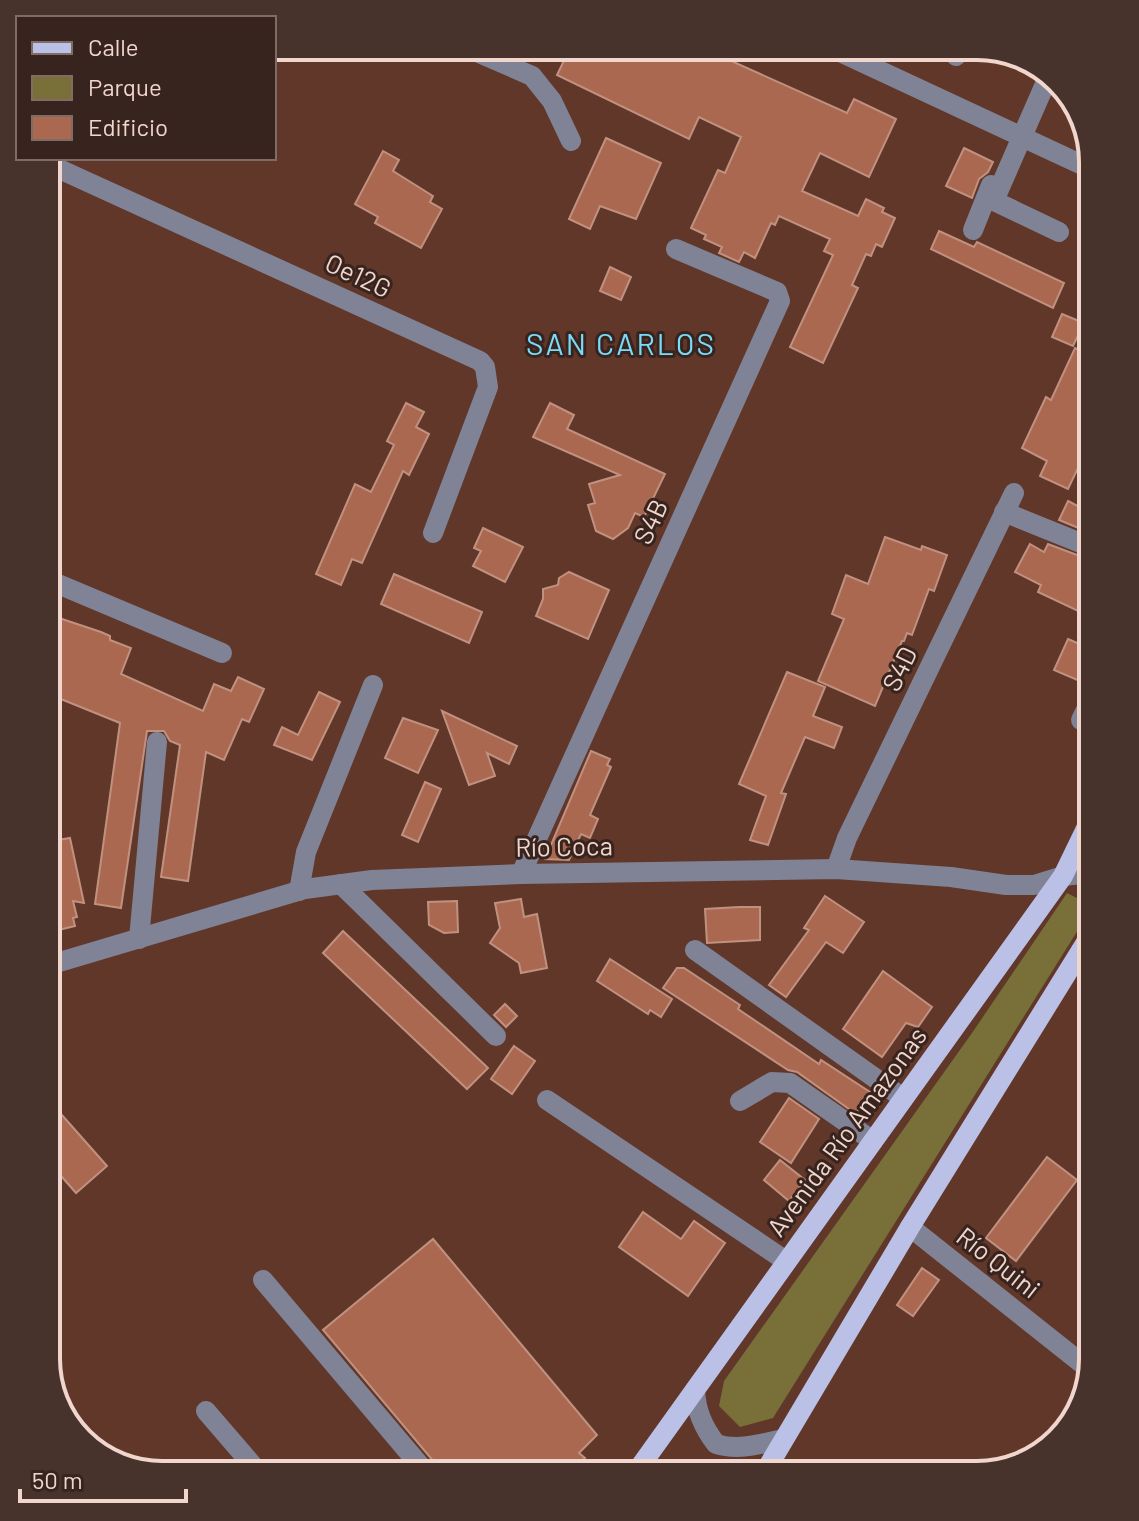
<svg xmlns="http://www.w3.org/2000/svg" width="1139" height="1521" viewBox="0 0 1139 1521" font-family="Barlow,sans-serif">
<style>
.green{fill:#786f39}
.building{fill:#aa6851;stroke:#c19180;stroke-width:2}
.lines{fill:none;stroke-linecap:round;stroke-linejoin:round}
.minor{stroke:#808295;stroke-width:20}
.major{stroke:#bbc0e6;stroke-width:20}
.labels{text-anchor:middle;stroke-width:6;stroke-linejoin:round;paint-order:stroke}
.street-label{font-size:26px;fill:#f0d6cd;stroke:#38241e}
.quarter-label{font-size:30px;letter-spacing:2px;fill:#7bdcfa;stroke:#38241e}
.rim{fill:none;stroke:#f0d6cd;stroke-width:4}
</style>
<rect width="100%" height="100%" fill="#603729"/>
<path class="green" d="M1067,893l26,13 -320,512 -33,9 -21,-21 5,-25 248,-348z"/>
<g class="building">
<path d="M571,46h127l149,67 7,-14 42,20 -27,58 -49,-24 -18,38 56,25 8,-17 18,9 -2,4 13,6 -13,29 -6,-3 -5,12 -5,-2 -14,31 6,3 -35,75 -33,-16 43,-92 -9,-4 6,-12 -51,-23 -4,9 -4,-2 -16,35 -11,-6 -5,10 -20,-9 3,-6 -18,-8 2,-4 -15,-7 27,-58 7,3 16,-36 -42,-20 -10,22 -132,-64z"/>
<path d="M606,138l55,25 -25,56 -36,-13 -10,23 -21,-10z"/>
<path d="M964,148l29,14 -5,10 -9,7 -7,19 -26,-12z"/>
<path d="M383,151l16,9 -6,11 40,25 -3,6 12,7 -21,39 -46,-25 3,-6 -23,-13z"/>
<path d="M939,231l35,16 3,-5 87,41 -11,25 -122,-59z"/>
<path d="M610,267l21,10 -10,23 -21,-9z"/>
<path d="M1062,314l22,9 -11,23 -21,-9z"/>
<path d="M1075,348l18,9v95l-6,-3 -19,40 -28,-13 7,-15 -25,-13 24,-51 5,3z"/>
<path d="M406,403l18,9 -8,15 13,7 -20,41 -6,-4 -41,92 -10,-4 -11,26 -25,-11 39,-90 16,8 23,-47 -7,-4z"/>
<path d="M550,403l24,12 -7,14 98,45 -21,43 -9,-4 -7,15 -15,11 -17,-8 -8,-26 7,-2 -6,-19 31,-9 -87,-38z"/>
<path d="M1068,501l25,13v20l-34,-14z"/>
<path d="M483,528l40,19 -18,35 -32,-16 8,-15 -7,-3z"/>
<path d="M885,537l36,13 1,-4 25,9 -13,36 -5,-2 -17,46 -5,-2 -3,8h-2l-27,65 -57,-25 26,-62 -12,-5 14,-39 22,9z"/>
<path d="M1030,544l14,8 4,-8 45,17v57l-55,-26 3,-7 -26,-13z"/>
<path d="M569,572l40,18 -21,49 -52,-23 7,-17v-10l15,-4 1,-7z"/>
<path d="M394,574l88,38 -13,31 -88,-39z"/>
<path d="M50,615l51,17 9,4v4l21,8 -10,26 82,37 11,-27 17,7 7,-14 26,12 -15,33 -7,-3 -18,41 -18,-8 -18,129 -27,-4 19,-132 -10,-4 -6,-10h-17l-26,177 -26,-4 25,-181 -74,-30v-67z"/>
<path d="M1068,639l25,11v22l-5,-2 -6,12 -28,-12z"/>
<path d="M787,672l38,15 -12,29 29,11 -8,21 -29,-11 -24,56 5,1 -18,51 -18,-5 16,-44 -27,-12z"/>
<path d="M319,692l21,10 -28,58 -38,-15 8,-18 16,8z"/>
<path d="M442,711l75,35 -8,18 -22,-11 8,23 -26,9z"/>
<path d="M403,718l35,12 -20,43 -33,-15z"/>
<path d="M591,751l19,8 -3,6 4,2 -21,48 8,4 -8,19 -9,-4 -12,26 -24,-1z"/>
<path d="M425,782l16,7 -23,53 -16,-7z"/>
<path d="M70,838l14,65 -11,-2 4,16 -4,1 2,8 -25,6 -4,-14v-76z"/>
<path d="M825,896l39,26 -21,31 -17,-11 -40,55 -17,-12 40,-55 -5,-2z"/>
<path d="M521,899l3,18 13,-3 10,54 -26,5 -2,-10 -29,-20 10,-15 -5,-25z"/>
<path d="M457,901l1,31 -14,1 -15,-8 -1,-23z"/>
<path d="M739,907h21v33l-53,3 -2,-34z"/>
<path d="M343,931l145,137 -21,21 -144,-136z"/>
<path d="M610,959l62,40 -11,18 -11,-7 -2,4 -51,-33z"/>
<path d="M677,968h7l56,37 -2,4 81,55 2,-4 49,32 -14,22 -59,-42 -9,-2 -125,-82z"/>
<path d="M883,971l49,36 -14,20 -12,-4 -24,34 -39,-28z"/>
<path d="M505,1004l12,12 -11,11 -12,-12z"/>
<path d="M514,1046l21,15 -23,33 -21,-15z"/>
<path d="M46,1097l61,69 -31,27 -21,-24 -9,9z"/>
<path d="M789,1098l30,21 -28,44 -31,-21z"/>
<path d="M1047,1157l30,23 -61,81 -30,-23z"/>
<path d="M780,1160l25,20 -16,21 -25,-21z"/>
<path d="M643,1212l38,27 13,-18 31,22 -37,53 -69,-49z"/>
<path d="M433,1239l164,196 -18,18 6,5 -23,17h-117l-122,-145z"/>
<path d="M922,1268l17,12 -26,36 -16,-11z"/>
</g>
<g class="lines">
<g class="minor">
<path d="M463,46l69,30 20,25 19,40"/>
<path d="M827,46l266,124"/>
<path d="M956,56l4,-10"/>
<path d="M1049,75l-55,126 65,31"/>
<path d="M46,163l434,198 5,6 3,20 -55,146"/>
<path d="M973,230l18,-45"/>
<path d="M1004,512l89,36"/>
<path d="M46,579l176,74"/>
<path d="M1081,720l12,-24"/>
<path d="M836,869l11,-31 167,-345"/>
<path d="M521,874l259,-573 -3,-9 -101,-43"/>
<path d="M341,884l155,152"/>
<path d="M299,891l7,-39 67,-167"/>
<path d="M139,939l18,-197"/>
<path d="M695,950l208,148"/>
<path d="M46,966l259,-77 67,-9 149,-6 315,-5 115,8 55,8h28l29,-9 30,-3"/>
<path d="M547,1100l239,161"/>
<path d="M740,1101l32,-19 18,1 83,58"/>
<path d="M910,1227l180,143"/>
<path d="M263,1280l165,195"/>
<path d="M695,1390c1,21 8,37 21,54 23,7 44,0 67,-5"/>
<path d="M206,1411l55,64"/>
</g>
<g class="major">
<path d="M634,1475l429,-599 30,-62"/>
<path d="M763,1475l147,-248 183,-296"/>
</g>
</g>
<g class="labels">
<g class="street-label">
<text transform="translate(358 276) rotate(25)" y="9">Oe12G</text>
<text transform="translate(651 522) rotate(-65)" y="9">S4B</text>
<text transform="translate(900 669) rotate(-64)" y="9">S4D</text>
<text transform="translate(564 847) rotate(-1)" y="9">Río Coca</text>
<text transform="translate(847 1132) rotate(-54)" y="9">Avenida Río Amazonas</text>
<text transform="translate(998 1263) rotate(38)" y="9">Río Quini</text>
</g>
<g class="quarter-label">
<text x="621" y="355">SAN CARLOS</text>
</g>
</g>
<path d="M0 0H1139V1521H0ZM162 60H977A102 102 0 0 1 1079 162V1359A102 102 0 0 1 977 1461H162A102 102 0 0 1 60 1359V162A102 102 0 0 1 162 60Z" fill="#47322c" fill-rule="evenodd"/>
<path class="rim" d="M162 60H977A102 102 0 0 1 1079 162V1359A102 102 0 0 1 977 1461H162A102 102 0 0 1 60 1359V162A102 102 0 0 1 162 60Z"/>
<rect x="16" y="16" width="260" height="144" fill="#38241e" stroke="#826b64" stroke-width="2"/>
<rect x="32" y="42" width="40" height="12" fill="#bbc0e6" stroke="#826b64" stroke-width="2"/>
<text x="88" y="56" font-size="24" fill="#f0d6cd">Calle</text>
<rect x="32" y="76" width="40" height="24" fill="#786f39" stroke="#826b64" stroke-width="2"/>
<text x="88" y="96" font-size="24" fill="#f0d6cd">Parque</text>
<rect x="32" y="116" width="40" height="24" fill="#aa6851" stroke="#826b64" stroke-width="2"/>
<text x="88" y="136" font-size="24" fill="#f0d6cd">Edificio</text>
<path d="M20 1489v12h166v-12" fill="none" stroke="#f0d6cd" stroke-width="4"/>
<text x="32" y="1489" font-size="24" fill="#f0d6cd" stroke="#38241e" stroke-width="6" paint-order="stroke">50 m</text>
</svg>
